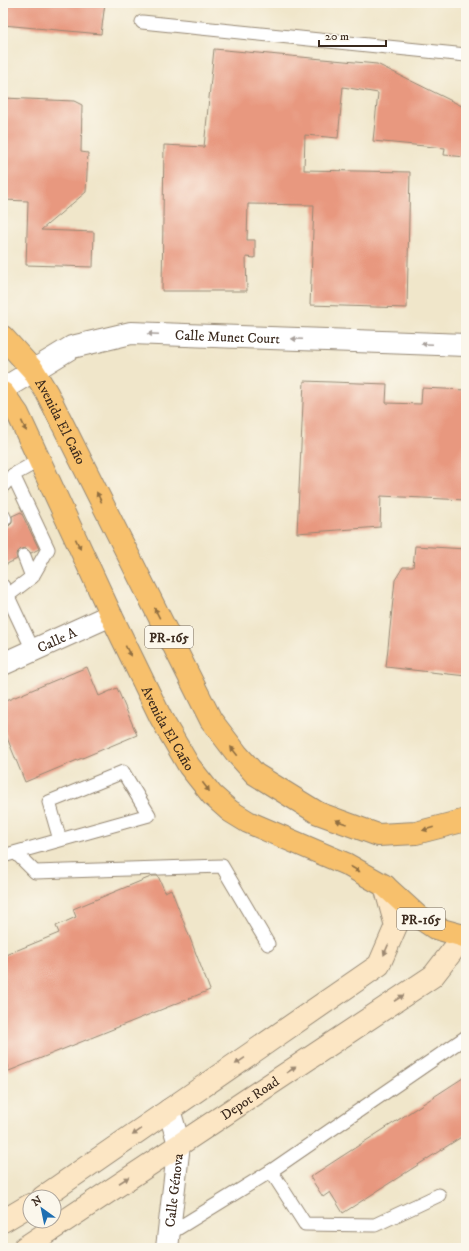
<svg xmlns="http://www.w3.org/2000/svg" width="469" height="1251" viewBox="0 0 469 1251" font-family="'IM FELL DW Pica',serif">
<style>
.building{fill:#e8987f}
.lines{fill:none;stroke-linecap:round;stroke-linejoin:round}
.lane-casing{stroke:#968874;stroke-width:15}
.street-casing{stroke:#968874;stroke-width:24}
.secondary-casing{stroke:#968874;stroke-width:24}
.primary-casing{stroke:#968874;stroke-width:24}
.highway-casing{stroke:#968874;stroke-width:24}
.lane{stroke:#fff;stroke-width:13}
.street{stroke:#fff;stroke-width:22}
.secondary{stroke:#fce6c4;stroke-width:22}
.primary{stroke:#f7c06c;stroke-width:22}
.highway{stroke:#f7c06c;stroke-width:22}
.oneway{fill:#a79f9a}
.oneway2{fill:#906e41}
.oneway3{fill:#9c8871}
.labels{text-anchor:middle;stroke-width:4;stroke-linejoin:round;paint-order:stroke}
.shield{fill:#fbf7ec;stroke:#75685c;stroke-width:1}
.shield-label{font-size:13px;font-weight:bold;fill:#3b2a1e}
.street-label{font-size:14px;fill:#3b2a1e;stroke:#fbf7ec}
</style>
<rect width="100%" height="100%" fill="#fbf7ec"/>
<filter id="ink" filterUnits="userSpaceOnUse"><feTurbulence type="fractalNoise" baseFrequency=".025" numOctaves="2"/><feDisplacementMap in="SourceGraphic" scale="8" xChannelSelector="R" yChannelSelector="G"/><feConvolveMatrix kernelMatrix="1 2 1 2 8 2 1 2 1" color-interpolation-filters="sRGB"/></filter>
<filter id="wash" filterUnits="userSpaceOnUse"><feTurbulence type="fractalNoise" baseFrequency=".012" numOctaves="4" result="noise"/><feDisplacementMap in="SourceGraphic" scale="16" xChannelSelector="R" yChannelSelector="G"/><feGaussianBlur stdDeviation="0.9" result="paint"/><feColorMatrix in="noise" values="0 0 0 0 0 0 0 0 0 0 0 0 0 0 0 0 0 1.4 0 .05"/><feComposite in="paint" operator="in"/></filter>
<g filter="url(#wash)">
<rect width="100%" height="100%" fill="#f0e6ca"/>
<g id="blocks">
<g class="building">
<path d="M3,3h102l-4,31 -98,-9z"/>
<path d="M214,49l163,15 89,44v49l-22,-2 1,-7 -72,-7 5,-48 -35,-6 -5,51 -33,-3 -1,35 106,2 -3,136 -97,-3 4,-100 -66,-1 -1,36h8v18l-9,-1 1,34h-85l2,-146 40,2z"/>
<path d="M3,98l71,3 8,4 -1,47 7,1 -2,39 -45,38 53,2 -1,35 -67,-2 2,-64 -25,-1z"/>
<path d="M304,381l83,3 -1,19 35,1 1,-16 44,2v110l-85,-4 -1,31 -83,6z"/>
<path d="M21,512l18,37 -8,4 -5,-5 -5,1 -5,5 1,5 -14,7v-39l6,-1 3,-3v-7z"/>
<path d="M415,546l51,3v127l-80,-9 9,-87 8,-13h10z"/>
<path d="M87,667l12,29 18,-8 20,47 -112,47 -22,-54v-26z"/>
<path d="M153,876h5l7,16 6,-3 39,101 -201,81 -6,-16v-99l56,-23 -3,-7 20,-9 -3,-8z"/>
<path d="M466,1076v58l-123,79 -13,-21 -7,5 -13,-20z"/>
</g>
</g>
</g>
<g filter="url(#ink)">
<use href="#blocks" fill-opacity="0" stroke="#968874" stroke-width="1"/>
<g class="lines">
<g class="lane-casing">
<g id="lane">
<path d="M142,22l324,33"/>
<path d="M3,486l10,-11"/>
<path d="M3,515l2,4"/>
<path d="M32,577l16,-28 -35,-74 27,-15"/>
<path d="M3,586l30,64"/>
<path d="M3,597l4,-1 25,-19 -8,-21"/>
<path d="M16,853l19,19 187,-6 46,78"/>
<path d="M3,856l146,-41 -26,-43 -74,30 11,38"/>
<path d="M271,1171l34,53 70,1 64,-30"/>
<path d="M167,1235l104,-64 195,-134"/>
</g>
</g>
<g class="street-casing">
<g id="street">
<path id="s1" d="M3,389l69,-42 59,-14 335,12"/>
<path id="s2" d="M3,664l108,-49"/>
<path id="s3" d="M167,1248l12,-104 -10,-34"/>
</g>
</g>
<g class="secondary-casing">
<g id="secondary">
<path d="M43,1197l336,-232 17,-39 -11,-40"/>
<path d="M3,1221l27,-16"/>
<path id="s4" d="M24,1248l409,-272 31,-40 2,4"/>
</g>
</g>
<g class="primary-casing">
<g id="primary">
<path id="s5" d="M3,337l30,33 14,23 164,327 26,34 18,20 63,39 60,22 38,-2 50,-13"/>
<path id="s6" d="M3,393l15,21 93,201 50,103 28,48 23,29 18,16 18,11 98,42 39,22 35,32 15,10 29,8 2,-1"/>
</g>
</g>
<g class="highway-casing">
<path id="highway" d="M464,936h2"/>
</g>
<use href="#lane" class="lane"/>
<use href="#street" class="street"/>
<use href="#secondary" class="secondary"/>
<use href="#primary" class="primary"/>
<use href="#highway" class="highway"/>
</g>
<defs><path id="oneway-solid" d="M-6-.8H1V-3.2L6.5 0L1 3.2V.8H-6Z"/></defs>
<g class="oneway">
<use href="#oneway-solid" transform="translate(153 334) rotate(-178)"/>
<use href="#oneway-solid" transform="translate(297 339) rotate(-178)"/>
<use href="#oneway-solid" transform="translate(427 344) rotate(-178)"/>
</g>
<g class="oneway2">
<use href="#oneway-solid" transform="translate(24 426) rotate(65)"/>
<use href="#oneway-solid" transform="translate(99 497) rotate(-116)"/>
<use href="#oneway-solid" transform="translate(78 544) rotate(65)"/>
<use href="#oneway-solid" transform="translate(157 613) rotate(-117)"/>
<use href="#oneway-solid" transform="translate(128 651) rotate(64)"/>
<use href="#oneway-solid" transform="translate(234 751) rotate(-128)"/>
<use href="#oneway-solid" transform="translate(206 787) rotate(53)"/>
<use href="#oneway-solid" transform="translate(341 822) rotate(-160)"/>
<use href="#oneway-solid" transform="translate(428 829) rotate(164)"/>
<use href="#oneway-solid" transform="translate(355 869) rotate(30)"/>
</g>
<g class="oneway3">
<use href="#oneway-solid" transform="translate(386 950) rotate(113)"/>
<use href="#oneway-solid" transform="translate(399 998) rotate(-33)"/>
<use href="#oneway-solid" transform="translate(240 1061) rotate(146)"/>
<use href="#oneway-solid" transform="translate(291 1070) rotate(-33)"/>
<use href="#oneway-solid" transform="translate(137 1132) rotate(145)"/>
<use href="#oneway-solid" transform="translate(124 1180) rotate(-33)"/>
</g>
</g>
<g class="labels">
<g class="shield">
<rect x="145" y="626" width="48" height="22" rx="3"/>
<rect x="397" y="908" width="48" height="22" rx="3"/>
</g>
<g class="shield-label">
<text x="169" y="642">PR-165</text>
<text x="421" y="924">PR-165</text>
</g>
<g class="street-label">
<text dy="5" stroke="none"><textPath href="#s1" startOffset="238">Calle Munet Court</textPath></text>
<text dy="5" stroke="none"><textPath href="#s5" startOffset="103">Avenida El Caño</textPath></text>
<text dy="5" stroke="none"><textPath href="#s2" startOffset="59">Calle A</textPath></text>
<text dy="5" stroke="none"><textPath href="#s6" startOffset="374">Avenida El Caño</textPath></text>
<text dy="5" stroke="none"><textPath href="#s4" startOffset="271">Depot Road</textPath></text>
<text dy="5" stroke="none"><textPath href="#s3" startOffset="58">Calle Génova</textPath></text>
</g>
</g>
<rect width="469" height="1251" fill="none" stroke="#fbf7ec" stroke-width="16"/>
<g transform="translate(42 1209) rotate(327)"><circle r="19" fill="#fbf7ec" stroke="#aea59a"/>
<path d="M0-3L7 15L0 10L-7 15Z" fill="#1f6fb2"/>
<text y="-6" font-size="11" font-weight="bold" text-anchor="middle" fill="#3b2a1e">N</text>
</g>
<path d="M319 40v6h67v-6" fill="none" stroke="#3b2a1e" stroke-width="2"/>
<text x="325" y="40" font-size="12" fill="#3b2a1e" stroke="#fbf7ec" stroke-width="3" paint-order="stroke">20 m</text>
</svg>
